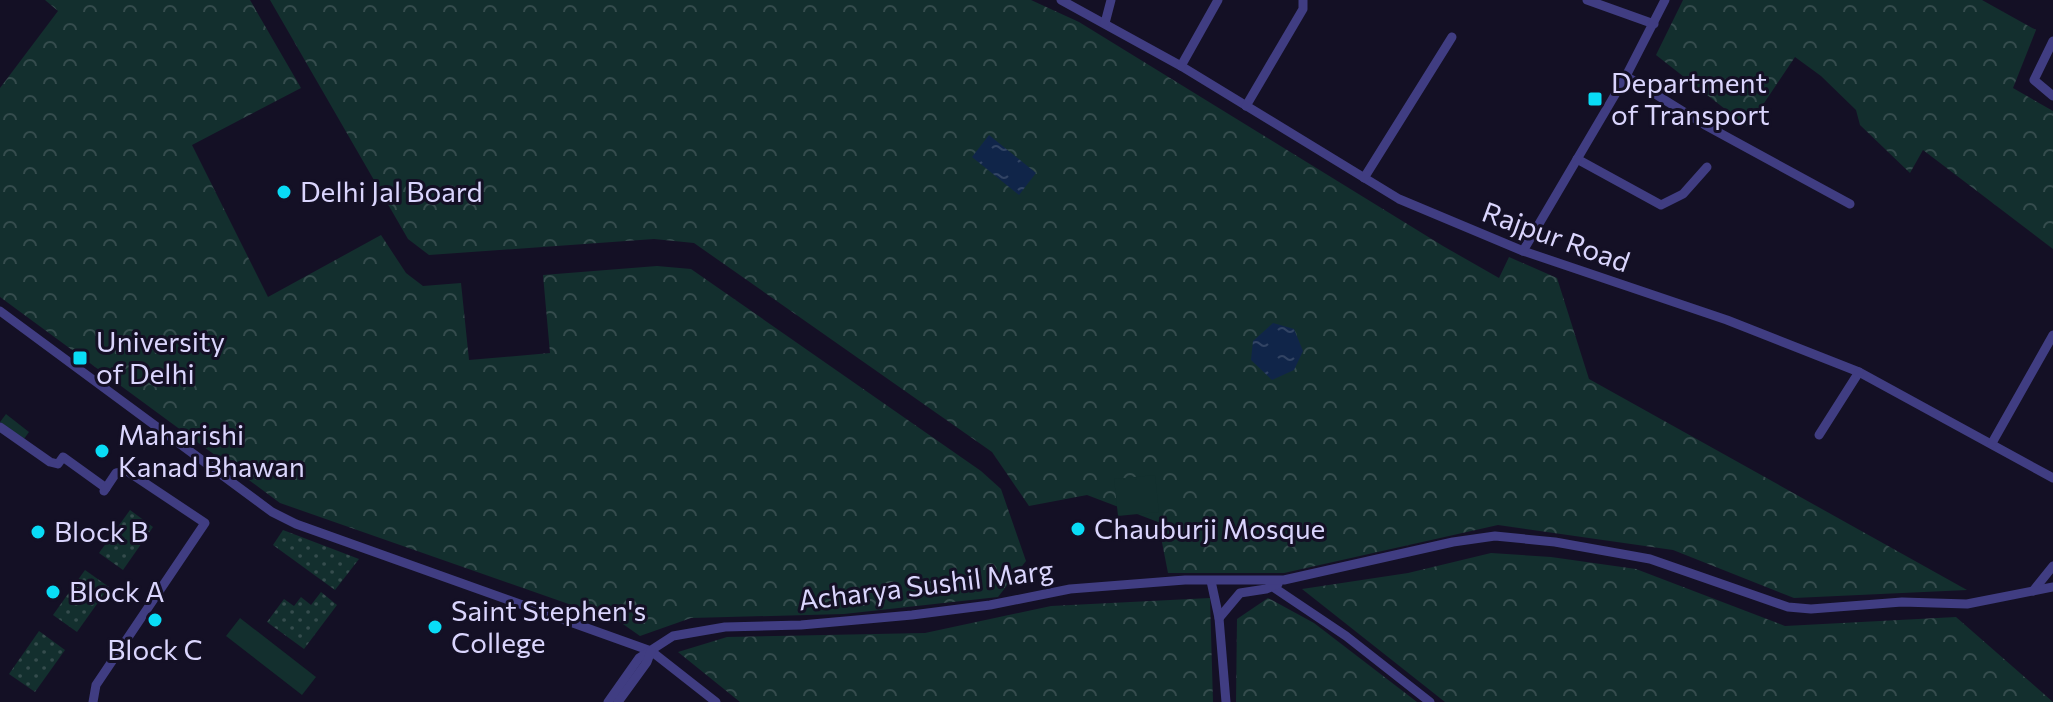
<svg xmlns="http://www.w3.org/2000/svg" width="2053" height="702" viewBox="0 0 2053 702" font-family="Commissioner,sans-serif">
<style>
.grass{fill:url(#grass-dots)}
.forest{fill:url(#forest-crowns)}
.park{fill:#132f2e}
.water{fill:url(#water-ripples)}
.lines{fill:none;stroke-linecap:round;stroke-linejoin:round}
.minor{stroke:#403d82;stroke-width:9}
.poi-dot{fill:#09dcf6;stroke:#141025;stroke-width:3}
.labels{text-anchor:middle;stroke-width:6;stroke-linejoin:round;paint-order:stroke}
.poi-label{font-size:28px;fill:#dad5fd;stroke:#141025;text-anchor:start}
.street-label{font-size:28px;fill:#dad5fd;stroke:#141025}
</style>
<defs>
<pattern id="grass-dots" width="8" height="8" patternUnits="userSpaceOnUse" patternTransform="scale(2)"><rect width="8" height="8" fill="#132f2e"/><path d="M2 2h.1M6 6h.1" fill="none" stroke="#354c4d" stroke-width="1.8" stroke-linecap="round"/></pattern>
<pattern id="forest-crowns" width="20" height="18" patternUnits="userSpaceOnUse" patternTransform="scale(2)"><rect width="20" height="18" fill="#132f2e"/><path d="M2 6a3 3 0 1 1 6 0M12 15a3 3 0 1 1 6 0" fill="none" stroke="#354c4d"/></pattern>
<pattern id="water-ripples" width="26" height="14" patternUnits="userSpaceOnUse" patternTransform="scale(2)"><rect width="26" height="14" fill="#102549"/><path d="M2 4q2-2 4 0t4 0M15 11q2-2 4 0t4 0" fill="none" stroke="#324464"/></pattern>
</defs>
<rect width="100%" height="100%" fill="#141025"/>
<g class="grass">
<path d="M130,510l23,17 -30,43 -24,-17z"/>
<path d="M283,530l76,29 -24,31 -62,-45z"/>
<path d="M85,570l24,17 -32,45 -24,-17z"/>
<path d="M321,592l16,13 -33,44 -37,-27 17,-23 10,7 7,-9 10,8z"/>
<path d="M39,631l26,19 -30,42 -26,-18z"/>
</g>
<g class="forest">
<path d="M45,0h205l51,88 -109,57 76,152 113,-62 25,38 17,13 38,-3 8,77 81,-7 -7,-78 114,-9 34,3 290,202 20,18 25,72 -28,36 -154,17 -153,4 -51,18 -20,-14 -340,-119 -280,-206v-209l58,-77z"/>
<path d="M270,0h761l48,22 364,224 56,32 10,-21 48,21 32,101 378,211 -173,8 -121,-48 -175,-25 -214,48h-116l-10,-51 -71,-27 -58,11 -37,-54 -298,-209 -40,-4 -225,16 -21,-16z"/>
<path d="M1683,0h299l54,30 -23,58 40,23v138l-130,-99 -13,23 -50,-48 -4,-15 -35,-34 -26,-19 -47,70 -92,-72z"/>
<path d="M1491,553l60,4 85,12 149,57 171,-9 97,85h-608l-143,-113 106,-16z"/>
<path d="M1210,598l3,104h-473l-62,-50 49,-15 198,-4 126,-27z"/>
<path d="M1268,598l46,25 103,79h-181l1,-83z"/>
</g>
<g class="park">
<path d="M6,414l23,18 -5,7 -24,-17z"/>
<path d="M1155,475l4,37 -41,4 -4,-37z"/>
<path d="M240,618l76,59 -14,18 -76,-59z"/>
</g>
<g class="water">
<path d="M989,135l47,38 -17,22 -47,-38z"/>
<path d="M1273,323l21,6 9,22 -9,19 -22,10 -21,-20 2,-19z"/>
</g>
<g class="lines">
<g class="minor">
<path d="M1061,0l120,66 218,133 124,52 204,69 132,52 194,106"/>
<path d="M1587,0l67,24"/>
<path d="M1105,23l6,-23"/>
<path d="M2053,41l-19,39 19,16"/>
<path d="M1181,66l37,-66"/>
<path d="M1626,76l79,49 145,79"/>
<path d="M1246,106l57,-97v-9"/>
<path d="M1577,159l84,46 22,-11 24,-27"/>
<path d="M1364,178l88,-141"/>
<path d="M1523,251l103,-175 39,-76"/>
<path d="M0,311l272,201 24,12 355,127 65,51"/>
<path d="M0,427l50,35 8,2 5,-7 43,31"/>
<path d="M1819,435l40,-63"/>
<path d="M1992,443l61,-108"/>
<path d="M1211,581l8,37 7,84"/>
<path d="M1273,587l73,49 84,66"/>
<path d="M2033,591l20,-25"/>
<path d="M1219,618l21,-25 26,-4 12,-5"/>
<path d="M93,702l3,-17 109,-162 -78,-52 -11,2 -12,18"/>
<path d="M608,702l31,-44 34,-22 52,-9 76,-2 111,-10 78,-10 80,-16 115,-9h99l169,-38 42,-6 60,6 95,17 138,48 23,2 91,-7 65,2 86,-17"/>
<path d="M618,702l29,-40 4,-11"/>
</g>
</g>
<g class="poi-dot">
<rect x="1587" y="91" width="16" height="16" rx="4"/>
<circle cx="284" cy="192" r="8"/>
<rect x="72" y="350" width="16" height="16" rx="4"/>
<circle cx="102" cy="451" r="8"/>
<circle cx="1078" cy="529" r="8"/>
<circle cx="38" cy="532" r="8"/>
<circle cx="53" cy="592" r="8"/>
<circle cx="155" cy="620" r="8"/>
<circle cx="435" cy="627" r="8"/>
</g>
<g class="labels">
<g class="poi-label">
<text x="1611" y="93">Department<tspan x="1611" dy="32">of Transport</tspan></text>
<text x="300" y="202">Delhi Jal Board</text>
<text x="96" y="352">University<tspan x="96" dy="32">of Delhi</tspan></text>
<text x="118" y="445">Maharishi<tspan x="118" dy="32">Kanad Bhawan</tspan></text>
<text x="1094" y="539">Chauburji Mosque</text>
<text x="54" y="542">Block B</text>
<text x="69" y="602">Block A</text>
<text x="451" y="621">Saint Stephen's<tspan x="451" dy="32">College</tspan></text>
<text x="155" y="660" text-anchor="middle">Block C</text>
</g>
<g class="street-label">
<text transform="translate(1556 237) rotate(20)" y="10">Rajpur Road</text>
<text transform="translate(926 585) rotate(-7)" y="10">Acharya Sushil Marg</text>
</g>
</g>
</svg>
